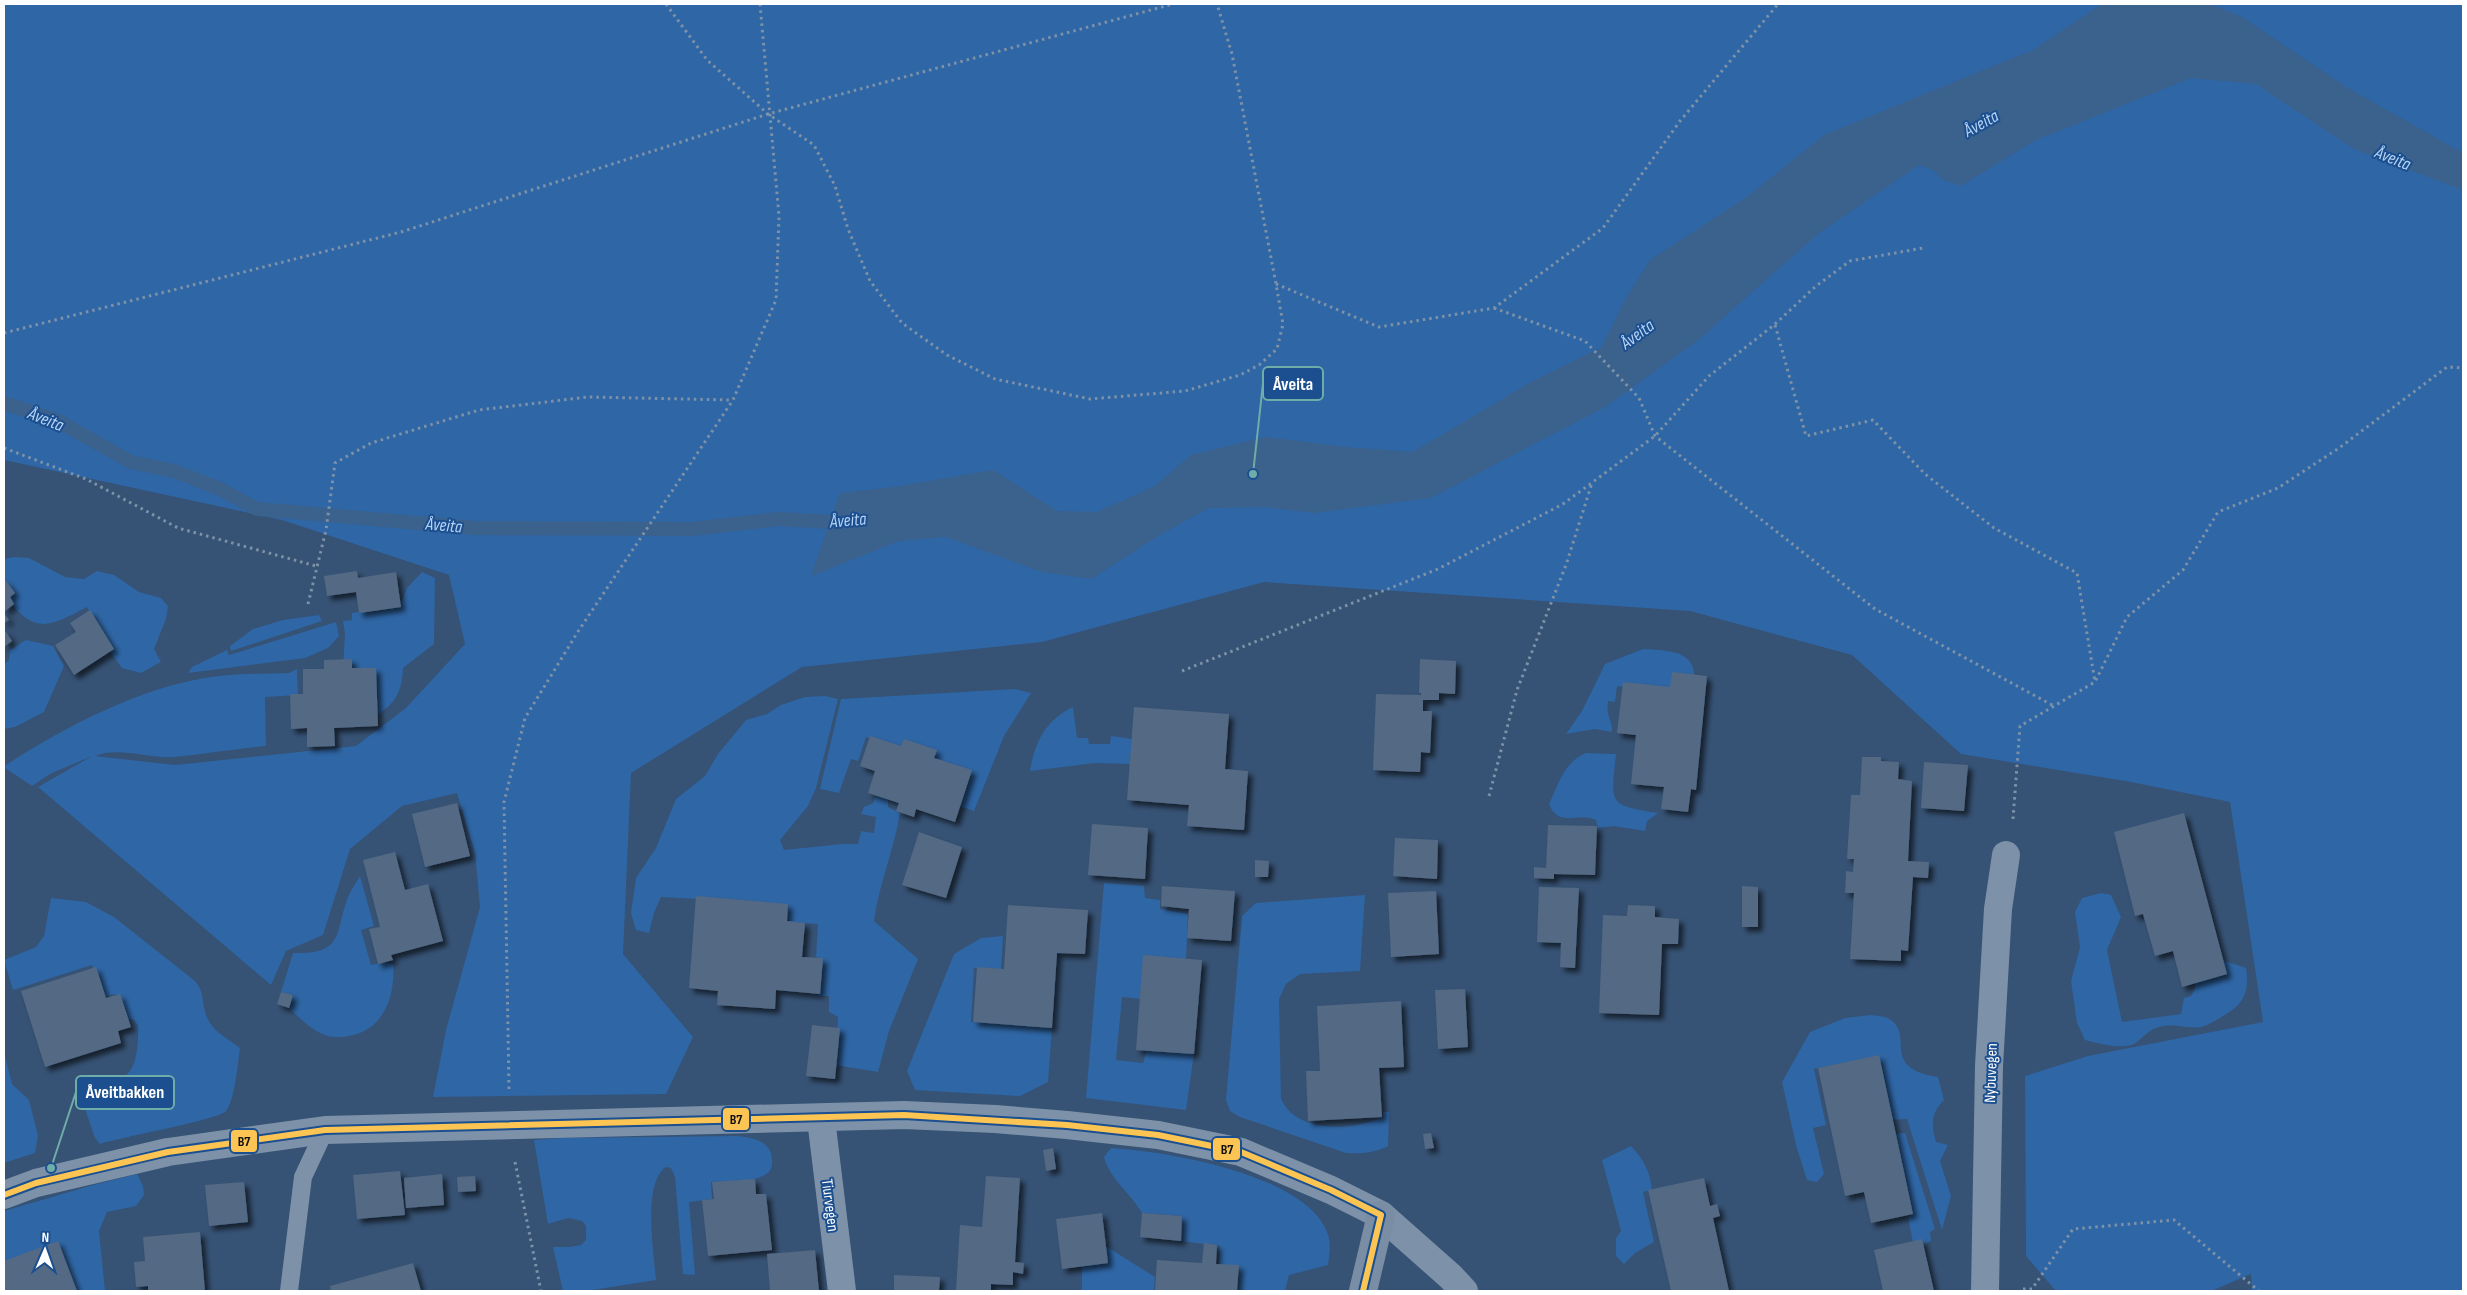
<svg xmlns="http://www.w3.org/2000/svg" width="2467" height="1295" viewBox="0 0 2467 1295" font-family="'Sofia Sans Condensed',sans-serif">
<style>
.green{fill:#2f66a5}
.water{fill:#3b618d}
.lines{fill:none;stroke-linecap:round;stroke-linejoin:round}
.stream{stroke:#3b618d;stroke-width:14}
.building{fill:#526984;filter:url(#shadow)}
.path{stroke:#7d92a8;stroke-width:3;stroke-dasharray:2.5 4;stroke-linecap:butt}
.lane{stroke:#7d92a8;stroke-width:18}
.street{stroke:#7d92a8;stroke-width:28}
.secondary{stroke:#798da4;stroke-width:28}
.bus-1-casing{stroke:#1b4f8f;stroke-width:10}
.bus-1{stroke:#fcc553;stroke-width:6}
.labels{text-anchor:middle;stroke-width:4;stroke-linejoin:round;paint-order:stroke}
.street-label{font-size:16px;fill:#fff;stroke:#1b4f8f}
.water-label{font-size:18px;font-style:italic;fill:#b5d3f5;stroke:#1b4f8f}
.leader{fill:none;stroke:#6fada8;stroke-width:2}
.callout-dot{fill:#6fada8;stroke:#1b4f8f;stroke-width:2}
.callout{fill:#1b4f8f;stroke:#6fada8;stroke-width:2}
.callout-label{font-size:18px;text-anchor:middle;font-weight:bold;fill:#fff}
.line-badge{stroke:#1b4f8f;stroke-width:2}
.pale-badge-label{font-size:14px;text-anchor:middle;font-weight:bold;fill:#111}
</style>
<defs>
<filter id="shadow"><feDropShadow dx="4.5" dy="4.5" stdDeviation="2.5" flood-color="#0009"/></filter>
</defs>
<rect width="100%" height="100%" fill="#365274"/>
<g class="green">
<path d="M4,4h2459v1287h-211l-1,-17 -40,17h-155l-30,-35 -1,-180 63,-20 175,-34 -33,-220 -99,-20 -170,-28 -109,-99 -162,-44 -426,-29 -222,60 -240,25 -171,106 -8,181 70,83 -27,57 -233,3 13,-67 34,-123 -5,-55 -18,-59 -55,13 -52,43 -27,86 -37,16 -15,34 -233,-198 54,-31 -42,18 -18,12 -27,-18 1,-3c58,-38 137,-79 206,-88 25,-4 52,-3 77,-4l8,-4 1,26 -33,2 1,49c-30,3 -61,8 -91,11 -26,2 -56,-11 -80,-1l80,9 181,-19 50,-38 59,-64 -16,-69 -167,-55 -278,-60z"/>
<path d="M14,557l15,1 36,19 19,2 13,-8 17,4 25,17 22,6 7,8 -2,13 -12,30 7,13 -20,11 -19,-5 -13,-18 -22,-43c-40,21 -52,28 -83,-12l8,-6 -8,-12v-18z"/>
<path d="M422,572l13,6 -1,66 -31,24c-1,25 -8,36 -29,49l-31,-49 2,-34 -2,-13 9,-1v-7l46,-7 3,-2 6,-16z"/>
<path d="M319,615l3,6 -91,30 -1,-5 23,-17 30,-9z"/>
<path d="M336,622l3,14 -11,12 -23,10 -117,15 4,-6 35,-17 2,5z"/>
<path d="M26,640l27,6 11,20 -20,46 -29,15 -11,2v-65l5,-4 1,-10z"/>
<path d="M1643,649c30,2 60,1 49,44l-75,-7 -2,16 -7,-1c-2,17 5,20 4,31l-17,-3 -29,5 16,-23 23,-47z"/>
<path d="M1015,689l16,4 -27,43 -30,75 -17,-6 -24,-47 2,-6 -32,-11 -3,7 -34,-11 -8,24 -7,-2 -12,34 -19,-4 21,-90z"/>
<path d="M825,696l13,3 -22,89 -8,18 -28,34 4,10 58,-6h16l3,-13 13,2 2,-16 -15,-3 3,-7 9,-4 3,-7 12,4v7l12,6c-6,37 -21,71 -26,108l44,38 -29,72 -11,41 -43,-7 3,-48 -9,-5v-16h-11l2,-38 -4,-1 2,-33 -34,-2 1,-18 -124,-7 -7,16 -5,20 -13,-3 -5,-17 5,-35 20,-30 20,-49 29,-23 13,-22 28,-34 21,-6 14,-9 24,-8z"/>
<path d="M1073,707l4,31h11l1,6h21l1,-8 21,3 -2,25 -35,-1 -65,8c5,-30 16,-51 43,-64z"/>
<path d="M1586,753l30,1c-5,50 -9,51 42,59l-11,8 -2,10 -31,-5 -16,2 -2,-8c-19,-9 -37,9 -47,-16 10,-21 15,-42 37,-51z"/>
<path d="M360,876l14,50 -13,4 10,35 13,-3 9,2c3,39 -14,75 -59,73 -15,0 -35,-19 -45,-29l4,-13 -12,-3 12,-39c52,2 42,-22 55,-56 3,-7 8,-14 12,-21z"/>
<path d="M1104,883l40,3 1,12 15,2v9l28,5 -2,45 -45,40 -19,-2 -6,63 27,3 4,-14 47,4 -8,57 -100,-12z"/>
<path d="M2101,893l10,2 10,22 -14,33 15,72 59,-8 3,-16 7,-2 4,-7v-7l27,-22 24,8c4,28 -4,38 -28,51 -5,3 -12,7 -17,8 -15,2 -28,-4 -42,0 -10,2 -17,12 -25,17 -14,6 -36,-1 -49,-4l-8,-17 -6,-42 9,-34 -5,-35 7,-14z"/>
<path d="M1365,895l-5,76 -60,3 -14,10 -7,15 2,100c16,35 72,32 102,18v-5h6l-1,34c-14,7 -27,8 -42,7l-106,-36 -10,-6 -4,-11 16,-184 14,-13z"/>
<path d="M51,898l35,4 28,15 81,64c10,13 6,16 10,30 4,19 21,26 35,37 -2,14 -5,52 -14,63 -8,9 -105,26 -126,33l-5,-6 -11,-32c38,-34 55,-20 54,-81l-5,-6 -8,1 -9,-26 -13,3 -11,-32 -79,25 -9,-30 32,-13 8,-11z"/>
<path d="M1003,936l-2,33 -27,-1 -3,54 81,5 -4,55 -28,14 -105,-6 -8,-19 47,-117 27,-16z"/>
<path d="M1871,1015c6,1 15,1 20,5 23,16 -11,48 47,57l6,23c-13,13 -13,24 -8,42l12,3 -8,16 11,35 -9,34 -35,-111 -17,1 -13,-64 -63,13 12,56 -13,3 11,46 -7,8 -10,-2 -11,-35 -14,-63 28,-50 35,-14z"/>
<path d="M4,1052l8,32 17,16 9,36 -3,17 -31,10z"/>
<path d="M1905,1133l30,96 -5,3 1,9 -10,4 -8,-2 -5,-27 3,-1 -18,-81z"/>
<path d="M738,1136c16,2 34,5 34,25 0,4 0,8 -3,11 -13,12 -43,9 -58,10l1,17 -23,3 6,73 -12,-1 -8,-97 -4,-9 -5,-1c-24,16 -12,87 -10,113l-70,11h-23l-10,-44h17l11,-2 5,-5v-14l-4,-5 -14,-3 -20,6 -14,-84 28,-2z"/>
<path d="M1631,1146c13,14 19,25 21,44l-9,2 11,50 -19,11 -11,11 -8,-8v-18l5,-7 -19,-71z"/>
<path d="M1111,1148c54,3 203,27 218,90 2,8 0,19 -1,27l-39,10 -4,16h-47l1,-23 -20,-1 1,-21 -39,-5 1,-25 -40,-3c-11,-19 -33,-35 -38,-56z"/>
<path d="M137,1174l6,12 1,9 -8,11 -29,6 -8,19 6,60h-101v-80l89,-26z"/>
<path d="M1104,1245l51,32 -1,14h-72v-25z"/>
</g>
<path class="water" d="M2102,4h108l32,13 104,70 117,66v37l-109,-41 -98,-65 -65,-6 -157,63 -73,45 -18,-6 -10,-10 -14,-5 -100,68 -122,108 -92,66 -174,91 -118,15 -49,-6 -55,1 -46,25 -72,46 -49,-7 -96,-35 -47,4 -88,35 29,-83 54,-6 99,-17 64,41 40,1 58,-26 36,-31 74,-18 81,10 67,5 118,-70 71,-35 23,-47 25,-40 97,-63 77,-62 209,-85z"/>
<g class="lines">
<path class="stream" d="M4,403l54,18 73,41 43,9 46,18 37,20 218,19 217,1 86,-10 70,4"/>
</g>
<g class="building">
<path d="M357,571l1,7 38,-6 5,35 -42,6 -3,-21 -29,4 -3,-20z"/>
<path d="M4,578l11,15 -5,4 4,7 -10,8z"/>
<path d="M90,610l24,39 -40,26 -19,-30 21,-13 -6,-9z"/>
<path d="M4,613l5,7 -5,3z"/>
<path d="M4,629l8,12 -8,6z"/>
<path d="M352,659v9h24l2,58 -44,2 1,18 -28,1v-19l-16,1 -1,-35h13v-25h21v-9z"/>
<path d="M1420,659l36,2 -1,33 -16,-1v7h-16v11h9l-2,42 -9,-1 -1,20 -47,-2 3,-76 45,1v-2h-2z"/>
<path d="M1672,672l35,4 -11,114 -5,-1 -3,23 -27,-3 3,-22 -33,-3 5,-49 -19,-2 6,-51 47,5z"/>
<path d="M1134,707l95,7 -4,55 23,2 -4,59 -57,-4 2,-21 -62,-5z"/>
<path d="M870,736l31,10 3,-7 33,11 -3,8 38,12 -17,52 -39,-13 -2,8 -18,-6 3,-8 -31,-10 7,-22 -15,-5z"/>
<path d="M1862,757h19v4l18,1 -1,17 14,2 -4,80 21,1 -1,16 -15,-1 -5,74 -7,-1v11l-51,-2 4,-66h-9l1,-22 7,1 1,-13h-7l4,-64h9z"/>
<path d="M1924,762l44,3 -4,46 -43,-3z"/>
<path d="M457,803l13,53 -45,11 -13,-53z"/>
<path d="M2184,813l43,161 -45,13 -9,-36 -18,5 -12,-42 -8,2 -21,-84z"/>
<path d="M1092,824l56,4 -3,51 -57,-4z"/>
<path d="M1548,825l49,1 -2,49 -41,-1v5l-20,-1v-11l12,1z"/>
<path d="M919,832l43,15 -16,51 -44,-13z"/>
<path d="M1395,838l43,2 -1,39 -44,-3z"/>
<path d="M395,852l10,38 23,-6 15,57 -52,14 2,5 -15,4 -9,-35 11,-2 -17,-67z"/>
<path d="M1255,860l14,1 -1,16h-13z"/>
<path d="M1162,886l73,5 -4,50 -44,-3 2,-29 -28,-3z"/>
<path d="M1742,886l16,1v40h-16z"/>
<path d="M1539,887l40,1 -4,80 -15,-1 1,-24 -24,-1z"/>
<path d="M1436,891l3,63 -48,3 -3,-64z"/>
<path d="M696,896l92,8 -1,17 18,2 -3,34 21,1 -3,36 -44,-4 -1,19 -58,-4 1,-14 -29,-3z"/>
<path d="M1008,905l80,5 -3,44 -28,-1 -5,75 -79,-6 4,-55 27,2z"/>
<path d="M1628,905l27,1v11l24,2 -1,25h-16l-3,71 -60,-2 4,-98 24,1z"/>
<path d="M1143,955l59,5 -8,94 -58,-4z"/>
<path d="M96,967l10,31 14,-4 11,33 -13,4 3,12 -76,24 -24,-76z"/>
<path d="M1465,989l3,58 -30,2 -3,-59z"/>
<path d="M281,992l12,3 -4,13 -12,-4z"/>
<path d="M1401,1001l3,66 -25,1 3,49 -74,4 -2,-50h14l-3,-65z"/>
<path d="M812,1025l28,3 -5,51 -29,-3z"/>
<path d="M1879,1055l34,159 -42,9 -7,-31 -19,4 -27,-128z"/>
<path d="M1431,1133l3,15 -9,1 -2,-15z"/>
<path d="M1053,1148l3,21 -10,2 -3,-21z"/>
<path d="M400,1171l5,44 -48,4 -4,-44z"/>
<path d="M442,1174l2,31 -38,3 -2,-30z"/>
<path d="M475,1176l1,15 -18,1 -1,-15z"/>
<path d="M986,1176l34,2 -5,84 9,1 -1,11 -10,-2v13l-22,-1v7h-35l4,-66 22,2z"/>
<path d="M1704,1178l6,28 7,-2 3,12 -7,2 16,73h-58l-23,-101z"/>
<path d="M755,1179l1,15h10l6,56 -64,6 -6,-56 12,-1 -2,-17z"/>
<path d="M244,1182l4,40 -39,4 -4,-41z"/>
<path d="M1102,1213l6,50 -46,6 -6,-50z"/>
<path d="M1142,1213l40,3 -1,25 -41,-4z"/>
<path d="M200,1232l5,59h-57v-5l-12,1 -2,-25 11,-1 -2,-24z"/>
<path d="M1922,1239l12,52h-51l-9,-41z"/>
<path d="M58,1241l19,50h-73v-30z"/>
<path d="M1204,1243l13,2 -1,19 23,1 -2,26h-82l2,-31 45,3z"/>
<path d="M815,1250l4,41h-49l-3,-37z"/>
<path d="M413,1263l8,28h-90l-1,-5z"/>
<path d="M894,1275l46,2 -1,14h-45z"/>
</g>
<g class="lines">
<g class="path">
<path d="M666,4l41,56 61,54 46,31 21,41 13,43 22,52 32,42 45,32 48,24 95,20 95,-8 55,-16 19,-10 18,-16 6,-25 -7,-40 -44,-230 -15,-50"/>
<path d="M1276,284l103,43 115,-19 109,-80 77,-107 98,-117"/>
<path d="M1494,308l91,33 54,57 16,38 220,173 179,97"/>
<path d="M1775,325l31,111 67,-16 52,54 69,54 83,45 18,109"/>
<path d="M4,333l397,-101 367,-118 405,-110"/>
<path d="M4,448l82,31 92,49 138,38"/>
<path d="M308,604l18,-74 9,-67 36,-20 108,-33 109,-13 144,3"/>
<path d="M1182,671l256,-102 125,-65 92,-68 54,-60 65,-51 42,-39 34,-25 73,-13"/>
<path d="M1489,796l28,-106 49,-125 26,-82"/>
<path d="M2013,819l7,-93 75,-44 32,-65 56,-47 35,-58 60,-24 61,-40 108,-81 16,1"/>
<path d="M509,1089l-5,-287 21,-84 54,-88 154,-230 43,-100 3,-84 -19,-212"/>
<path d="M515,1162l26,129"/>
<path d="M2023,1289h9l41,-60 101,-9 85,71"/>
</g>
<path class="lane" d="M289,1291l14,-114 22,-47"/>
<g class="street">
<path d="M821,1119l21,172"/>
<path d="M4,1195l32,-12 132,-31 157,-22 579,-15 91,4 72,6 91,10 83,17 90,38 50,25 70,62 13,14"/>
<path d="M1985,1291l4,-225 9,-157 8,-54"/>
</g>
<path class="secondary" d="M1363,1291l18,-76"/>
<g class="bus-1-casing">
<path id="bus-1" d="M4,1195l32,-12 132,-31 157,-22 579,-15 163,10 91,10 83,17 90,38 50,25 -18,76"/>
</g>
<use href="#bus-1" class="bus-1"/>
</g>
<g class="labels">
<g class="street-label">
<text transform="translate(1990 1073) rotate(-88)" y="6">Nybuvegen</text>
<text transform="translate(831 1205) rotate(83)" y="6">Tiurvegen</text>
</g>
<g class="water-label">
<text transform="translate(1981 123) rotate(-29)" y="6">Åveita</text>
<text transform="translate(2393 158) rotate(22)" y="6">Åveita</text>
<text transform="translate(1637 334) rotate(-36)" y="6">Åveita</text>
<text transform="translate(46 419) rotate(22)" y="6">Åveita</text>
<text transform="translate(848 520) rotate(-5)" y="6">Åveita</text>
<text transform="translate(444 525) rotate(5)" y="6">Åveita</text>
</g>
</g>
<path class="leader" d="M1253 474L1263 383M51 1168L76 1092"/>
<g class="callout-dot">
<circle cx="1253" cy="474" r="5"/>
<circle cx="51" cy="1168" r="5"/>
</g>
<g class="callout">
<rect x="1263" y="367" width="60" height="33" rx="5"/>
<rect x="76" y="1076" width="98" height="33" rx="5"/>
</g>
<g class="callout-label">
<text x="1293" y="390">Åveita</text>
<text x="125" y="1098">Åveitbakken</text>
</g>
<g class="line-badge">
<rect x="722" y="1107" width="28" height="24" rx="5" fill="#fcc553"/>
<rect x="230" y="1129" width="28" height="24" rx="5" fill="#fcc553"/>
<rect x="1212" y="1137" width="29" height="24" rx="5" fill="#fcc553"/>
</g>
<g class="pale-badge-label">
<text x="736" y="1124">B7</text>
<text x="244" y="1146">B7</text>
<text x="1227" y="1154">B7</text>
</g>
<rect width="2467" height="1295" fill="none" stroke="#ffffff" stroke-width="10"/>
<g transform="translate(45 1250) rotate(2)" stroke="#1b4f8f" stroke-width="4" paint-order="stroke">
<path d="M0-4L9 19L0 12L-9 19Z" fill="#ffffff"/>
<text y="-8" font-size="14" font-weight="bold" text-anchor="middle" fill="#ffffff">N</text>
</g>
</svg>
